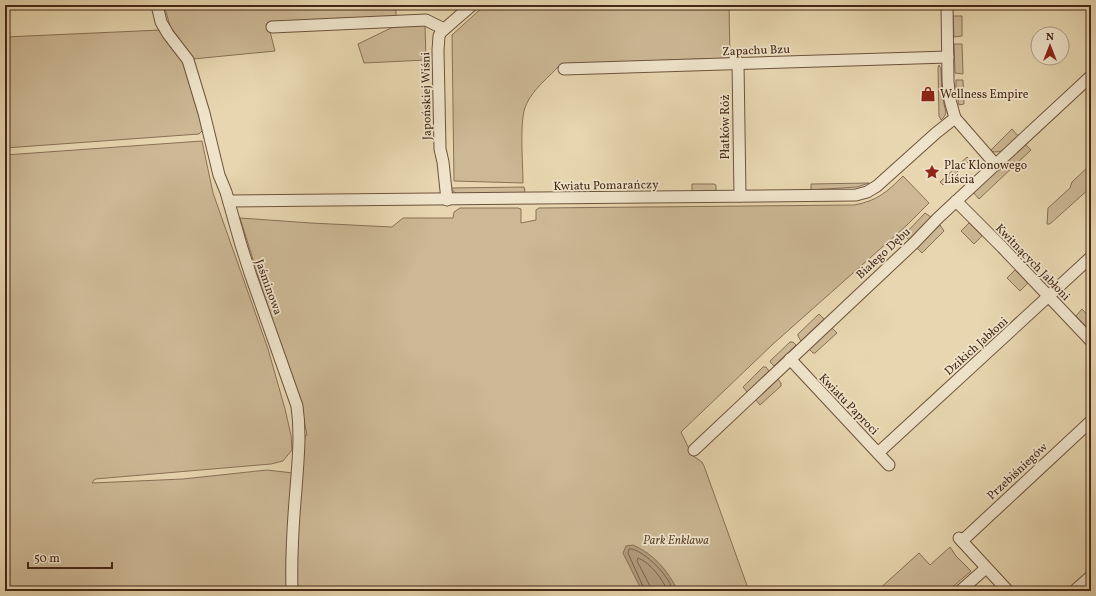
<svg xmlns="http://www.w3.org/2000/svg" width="1096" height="596" viewBox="0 0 1096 596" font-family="Vollkorn,serif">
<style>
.green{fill:#ccb895;stroke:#897056}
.water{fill:#b09a7b;stroke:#866c53}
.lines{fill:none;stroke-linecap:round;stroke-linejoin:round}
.shore{stroke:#7b6048;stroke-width:1}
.minor-casing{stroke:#6e533c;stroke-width:13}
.minor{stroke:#efe4cb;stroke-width:11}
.labels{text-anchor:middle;stroke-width:3.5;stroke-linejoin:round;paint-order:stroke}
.street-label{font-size:12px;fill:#462716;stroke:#efe4cb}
.poi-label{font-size:12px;fill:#462716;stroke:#efe4cb;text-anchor:start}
.park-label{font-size:12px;font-style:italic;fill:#61442f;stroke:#efe4cb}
</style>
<rect width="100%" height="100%" fill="#e7d6af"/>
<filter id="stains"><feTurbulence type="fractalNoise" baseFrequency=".005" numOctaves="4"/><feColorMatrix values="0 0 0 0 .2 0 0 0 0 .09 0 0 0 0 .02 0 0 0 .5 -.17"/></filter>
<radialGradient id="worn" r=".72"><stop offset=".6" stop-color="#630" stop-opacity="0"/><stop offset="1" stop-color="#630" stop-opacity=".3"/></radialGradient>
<g class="green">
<path d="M164,5h232v13l-128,6 7,27 -82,8 -23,-33z"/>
<path d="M485,5h244l1,53 -169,6c-12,13 -28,25 -35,41 -7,15 -3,59 -3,78l-69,-2 -2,-146z"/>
<path d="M953,16h9v20l-8,1z"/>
<path d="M425,25l1,35 -62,3 -6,-19 37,-18z"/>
<path d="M161,30l21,28 21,72 -4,4 -194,14v-111z"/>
<path d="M954,44h8l1,30 -8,-1z"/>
<path d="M939,65l2,4 1,25 4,19 -2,4 -3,3 -2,-4 -1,-48z"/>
<path d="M956,80h7l1,24 -5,1 -3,-14z"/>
<path d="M1012,129l7,8c-9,8 -16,18 -29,14z"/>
<path d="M202,141l11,52 55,156 17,60 6,26 1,15 -9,11 -12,3 -176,15 -3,4 91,-4 84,-9 26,3 -4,118h-284v-436z"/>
<path d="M1025,144l6,6 -52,49 -6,-7z"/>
<path d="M967,157l3,3 -27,25 -3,-3z"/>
<path d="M1091,164v23l-41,37h-3l1,-16 22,-20 2,-6z"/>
<path d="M903,176l26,27 -23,23 -133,118 -92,88 11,23 10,7 2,4 45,125h-452v-64l8,-91 2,-1 -6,-30 -17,-47 -44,-140 71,5 81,4 11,-9h50l1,-6 6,-4h58l3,1v14l15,-3v-10l3,-2 315,-3c23,-4 33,-13 49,-29z"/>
<path d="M869,183l-12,4 -46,3v-6z"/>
<path d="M692,184h22l2,1v7h-24z"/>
<path d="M524,187l1,4 -2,3h-66l-5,-4 -1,-2z"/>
<path d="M925,213l6,4 -22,23 -5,-5z"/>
<path d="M969,223l13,13 -8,8 -13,-13z"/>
<path d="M940,225l4,6 -22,22 -5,-5z"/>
<path d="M1015,270l13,13 -8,8 -13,-13z"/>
<path d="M1082,309l9,10v13l-15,-16z"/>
<path d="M819,314l5,5 -23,22 -3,-5v-2z"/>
<path d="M832,328l5,5 -22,20h-2l-4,-4z"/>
<path d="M790,342h3l3,3 -22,21 -4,-4 1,-2z"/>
<path d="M763,367h3l3,4 -22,21 -4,-5z"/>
<path d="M778,379l3,4v3l-21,19 -4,-5z"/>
<path d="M950,547l6,9 15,15 -23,20h-71l42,-38 11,12z"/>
</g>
<path class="water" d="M633,545c21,9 35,26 45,46h-36l-19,-38 3,-7z"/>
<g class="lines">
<g class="shore">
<path d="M645,591l-17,-38 1,-4c11,-1 31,19 37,28 3,4 5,9 7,14"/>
<path d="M650,591v-5l-13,-25 1,-3c13,5 24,21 30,33"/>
</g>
<g class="minor-casing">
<g id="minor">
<path d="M157,5l4,17 7,12 20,26 16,53 15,62 7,17 15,53 10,31 46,130c4,28 1,55 -1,83 -3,34 -5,68 -4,102"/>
<path d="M947,5l1,76 2,19 5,18 41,47"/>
<path d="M272,27l154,-7 18,9"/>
<path d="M735,58l3,5 2,133"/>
<path d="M564,69l384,-12"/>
<path d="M447,200l-4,-38 -3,-13 -2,-99 1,-14 2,-4 31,-27"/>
<path d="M229,201l627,-6 11,-3 10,-6 59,-53 19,-15"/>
<path d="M956,201l46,46 89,94"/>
<path d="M790,359l99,106"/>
<path d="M694,450l220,-207 24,-25 153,-142"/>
<path d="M878,453l213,-196"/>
<path d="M959,538l49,53"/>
<path d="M962,541l129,-120"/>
<path d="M960,591l26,-23"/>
<path d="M1074,591l17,-15"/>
</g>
</g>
<use href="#minor" class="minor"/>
</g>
<defs>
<g id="shop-bare" transform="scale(1.2)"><path d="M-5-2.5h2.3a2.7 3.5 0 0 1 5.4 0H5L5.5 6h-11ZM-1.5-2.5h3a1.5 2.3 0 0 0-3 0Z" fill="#8f2418" stroke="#efe4cb" stroke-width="2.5" paint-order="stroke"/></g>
<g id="sight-bare" transform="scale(1.2)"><path d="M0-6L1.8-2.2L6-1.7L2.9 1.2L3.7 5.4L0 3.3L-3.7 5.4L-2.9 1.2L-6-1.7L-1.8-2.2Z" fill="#8f2418" stroke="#efe4cb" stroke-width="2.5" paint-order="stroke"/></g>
</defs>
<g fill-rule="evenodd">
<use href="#shop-bare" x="928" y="94"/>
<use href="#sight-bare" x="932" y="172"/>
</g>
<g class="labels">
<g class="street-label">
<text transform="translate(756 50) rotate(-2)" y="4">Zapachu Bzu</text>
<text transform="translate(426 96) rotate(-91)" y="4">Japońskiej Wiśni</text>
<text transform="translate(725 127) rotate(-90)" y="4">Płatków Róż</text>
<text transform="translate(606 185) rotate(-1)" y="4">Kwiatu Pomarańczy</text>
<text transform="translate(883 253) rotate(-43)" y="4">Białego Dębu</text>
<text transform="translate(1033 262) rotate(46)" y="4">Kwitnących Jabłoni</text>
<text transform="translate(269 287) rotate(70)" y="4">Jaśminowa</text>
<text transform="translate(976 346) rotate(-42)" y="4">Dzikich Jabłoni</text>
<text transform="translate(849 404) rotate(46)" y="4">Kwiatu Paproci</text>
<text transform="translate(1017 471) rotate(-43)" y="4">Przebiśniegów</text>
</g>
<g class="poi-label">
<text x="940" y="98">Wellness Empire</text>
<text x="944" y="169">Plac Klonowego<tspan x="944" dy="14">Liścia</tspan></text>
</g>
<g class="park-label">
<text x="676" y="544">Park Enklawa</text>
</g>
</g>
<rect width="1096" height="596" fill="none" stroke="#e7d6af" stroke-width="20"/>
<rect x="6" y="6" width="1084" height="584" fill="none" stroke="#462716" stroke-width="2"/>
<rect x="10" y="10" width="1076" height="576" fill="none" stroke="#462716"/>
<g transform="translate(1050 46)"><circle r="19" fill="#efe4cb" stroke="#ab9883"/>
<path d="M0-3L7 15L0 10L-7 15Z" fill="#8f2418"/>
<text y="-6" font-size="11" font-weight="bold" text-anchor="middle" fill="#462716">N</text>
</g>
<path d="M28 562v6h84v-6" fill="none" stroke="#462716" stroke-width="2"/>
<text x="34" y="562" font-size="12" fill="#462716" stroke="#efe4cb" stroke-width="3" paint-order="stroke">50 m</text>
<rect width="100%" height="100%" filter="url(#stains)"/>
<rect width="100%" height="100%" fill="url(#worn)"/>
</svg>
